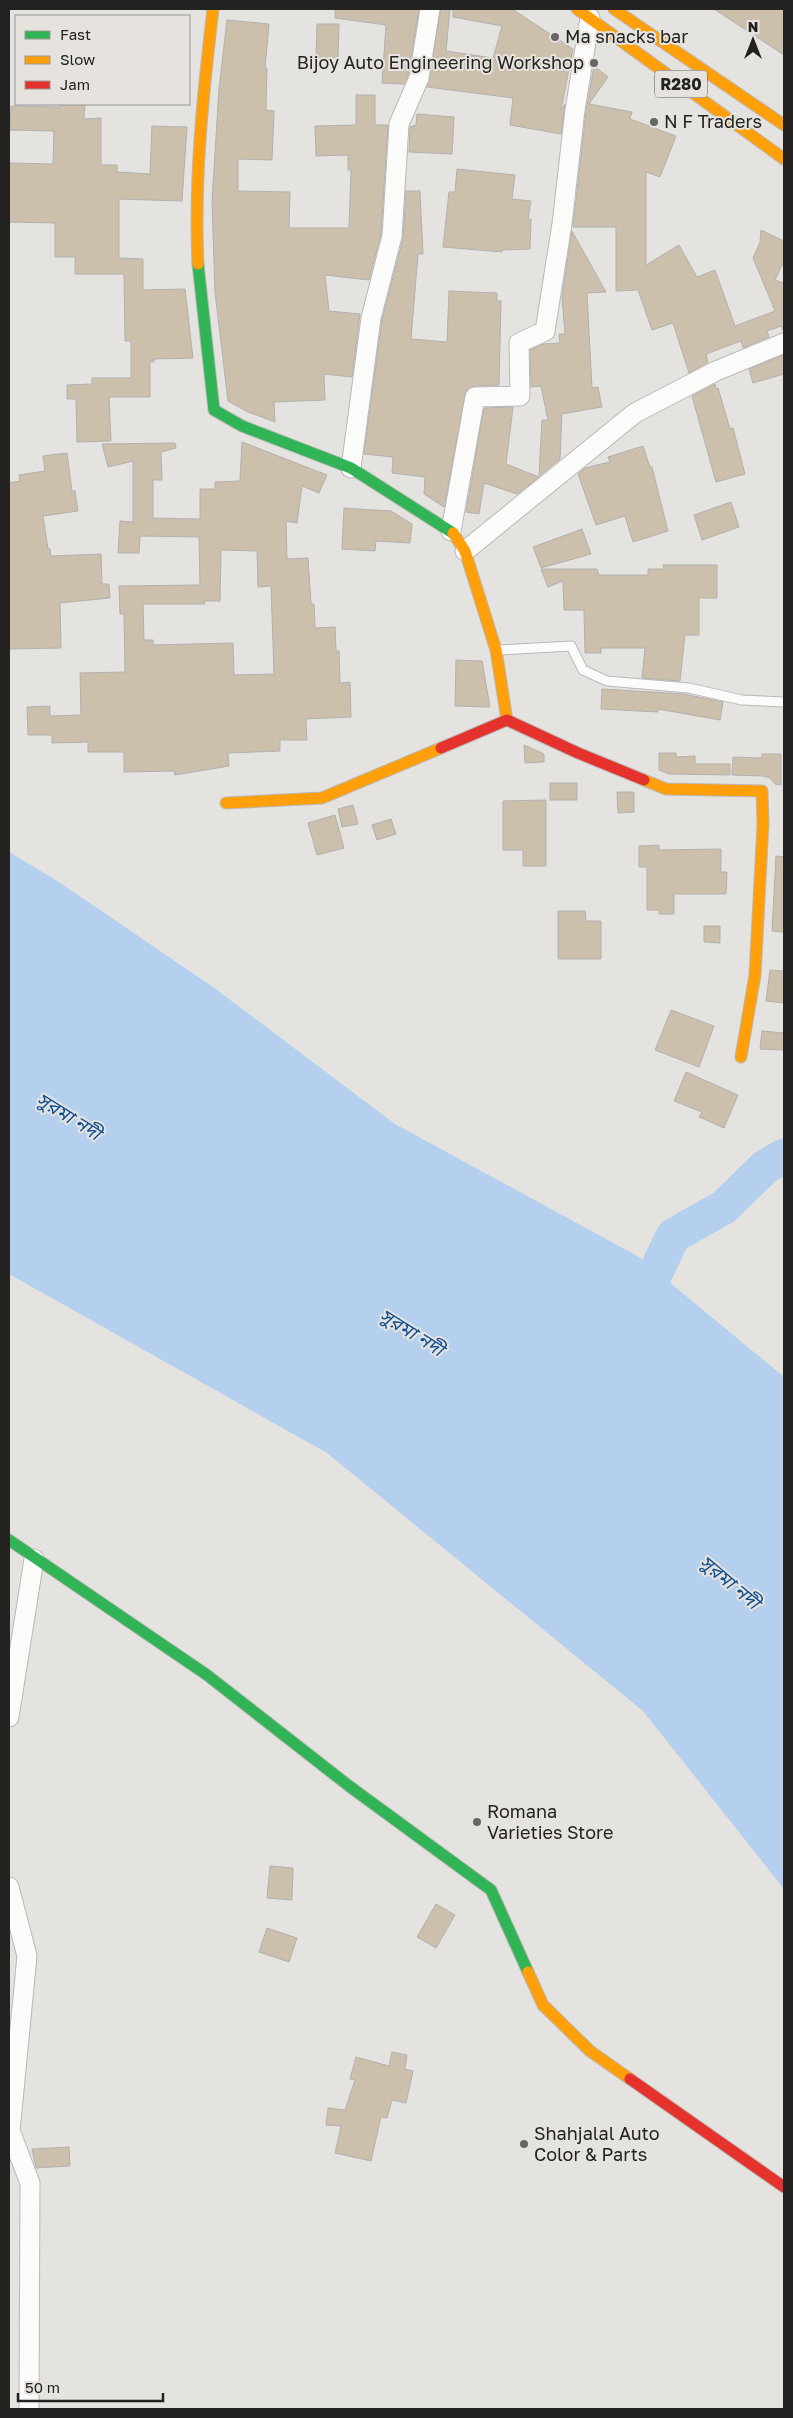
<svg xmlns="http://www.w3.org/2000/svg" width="793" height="2418" viewBox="0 0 793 2418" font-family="'Golos Text','Noto Sans Bengali',sans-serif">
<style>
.water{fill:#b5cfef}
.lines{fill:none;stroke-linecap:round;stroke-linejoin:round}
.river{stroke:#b5cfef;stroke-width:35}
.building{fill:#ccbfac;stroke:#b2b1af;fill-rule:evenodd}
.lane-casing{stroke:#bab8b6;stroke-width:11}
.street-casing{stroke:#bab8b6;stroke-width:21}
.fast-casing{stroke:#bab8b6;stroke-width:13}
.slow-casing{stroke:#bab8b6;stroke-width:13}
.jam-casing{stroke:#bab8b6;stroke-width:13}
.lane{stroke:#fbfbfa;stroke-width:9}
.street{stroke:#fbfbfa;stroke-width:19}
.fast{stroke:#30b455;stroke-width:11}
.slow{stroke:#ff9f0a;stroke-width:11}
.jam{stroke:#e5322d;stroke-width:11}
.poi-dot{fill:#676663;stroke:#e6e3df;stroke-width:2}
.labels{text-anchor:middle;stroke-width:4;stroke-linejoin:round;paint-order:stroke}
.shield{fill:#e6e3df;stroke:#5e5c59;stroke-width:1}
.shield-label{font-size:16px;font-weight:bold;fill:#232220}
.poi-label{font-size:18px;fill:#232220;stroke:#e6e3df;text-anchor:start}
.water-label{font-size:19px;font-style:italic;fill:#0d4e92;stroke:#e6e3df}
</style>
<rect width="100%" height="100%" fill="#e5e3e0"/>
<path class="water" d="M9,852l50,30 154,105 182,137 244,133 145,120v512l-141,-178 -316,-258 -318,-179z"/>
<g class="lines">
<path class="river" d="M636,1314l37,-78 51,-29 41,-40 19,-11"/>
</g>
<g class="building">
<path d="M335,9h84l-11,66 -4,9 -22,-1 4,-58 -51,-7z"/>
<path d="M441,9h9l-4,42 47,7 9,-32 -49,-9v-8h59l61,40 -12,61 4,-6 -4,30 -51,-9 3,-27 -86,-11z"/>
<path d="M714,9h70v46z"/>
<path d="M227,20l42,4 -4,44h2l-1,42 8,1 -2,49 -34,-1v32l52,1 -1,36h60l2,-58h-3v-15l-32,1 -1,-30 41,-1v-30h19v30h13l-7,109 -12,46 -44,-5 4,36 31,3 -8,63 -28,-3 1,26 -51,2 1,20 -27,-10 -20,-11 -13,-109 -3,-91 7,-112z"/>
<path d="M317,24h22l-1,34h-22z"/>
<path d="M594,66l14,11 -19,27 43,8 -2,7 46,17 -16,41 -14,-5v93l33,-20 18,32 18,-7 20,56 40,-15 -22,-53 7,-16 1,-12 23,11v20l-9,19 9,3v49l-3,-6 -14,5 2,6 -26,11 -2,-7 -35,13 2,8 -19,11 -16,-50 -21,7 -14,-40 -22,1v-64h-43l13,-115z"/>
<path d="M60,104h25l-1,15 17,-1v47h16v7l33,2 2,-48 35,1 -5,74 -63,-2v59l24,1v31l42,-1 8,69 -39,1v3h-4v35h-41l2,44 -34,1 -1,-43h-9v-14l25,-1v-6h39v-37h-6l-1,-67h-49v-17h-20v-34l-46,-1v-59l44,1 1,-33 -44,-1 1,-24 49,1z"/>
<path d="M417,114l37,3 -2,37 -43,-2 1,-25 6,-2z"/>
<path d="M457,169l58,6 -3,24 19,2 -3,18h3l-1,30 -28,1v2l-59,-5 6,-55h6z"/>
<path d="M406,191h14l3,63h-5l-7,85 36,3 2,-51 48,2v8h4l-2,84 -25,1 -8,5 -22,116 -20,-13 1,-17 -33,-4 1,-16 -29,-3 18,-134 21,-81z"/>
<path d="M572,231l34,61 -19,1 5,95 6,-1 4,20 -40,7 -2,45 -21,17 3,-56h6l-7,-34 -10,1 -1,-37 13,-6 17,-1 -1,-9h6l-3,-37z"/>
<path d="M784,355v19l-31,9 -4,-14z"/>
<path d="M715,384l1,5 2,-1 12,41 3,-1 12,46 -29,8 -24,-86z"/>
<path d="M513,407l-7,57 33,13 -22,17 -33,-11 -5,31 -13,-2 18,-104z"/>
<path d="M242,442l85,33 -8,18 -17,-7 -5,37 -11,-2 1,38 21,-1 3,46h3l1,24 20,-1 1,24h3l1,32 10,-1 1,35 -45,2 1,21h-27v11l-52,2 1,13 -54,9 -1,-4 -50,1v-20h-36v-10l-36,1v-8h-24l-1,-28 23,-1v10l31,-1 -1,-42 45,-1 -1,-58h-4l-1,-28 81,-1 -1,-48 -59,-1 -1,17h-21l2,-32 13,1v-61l-25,6 -6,-23 73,-1 1,5 -15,4 1,28h-9v38l47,1v-30h15v-7l25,-1zM221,550l36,1 1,36 13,-1 3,88 -40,1 -1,-32 -80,2v-5h-9l-1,-36h62l-1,-3h16z"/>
<path d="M643,446l7,21h2l16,64 -35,11 -8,-26 -29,9 -18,-51 7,-6 25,-6 -2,-5z"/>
<path d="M67,453l5,38h3l3,20 -35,5 5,33h2l1,7 50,-2 1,30h7l1,14 -50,5 1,45 -52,1v-166l11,-2 -1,-6 26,-4 -2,-15z"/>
<path d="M731,502l8,25 -37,13 -8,-25z"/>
<path d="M344,508l47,3 21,13 -2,19 -34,-2 -1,10 -33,-2z"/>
<path d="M582,529l9,25 -50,14 -8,-21z"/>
<path d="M663,565h54v33h-18v37h-14l-5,46 -38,-3 3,-30h-44v5h-16l-1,-43h-20l-1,-29 -15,6 -7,-18h56l2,6h49v-6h16z"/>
<path d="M456,660l26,1 8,46 -35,-1z"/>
<path d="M602,689l82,5 39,8 -3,18 -62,-11v3l-57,-3z"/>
<path d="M524,745l20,9v8l-19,1z"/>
<path d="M659,753h17v4l19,-1v8h35v11l-61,-1 -10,-4z"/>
<path d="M762,754h19v31l-6,-1 -5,-6 -7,-2 -31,-1 1,-18 29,1z"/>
<rect x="550" y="783" width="27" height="17"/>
<path d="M617,792h17v20l-16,1z"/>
<path d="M546,800v66h-23v-16h-20v-49z"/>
<path d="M353,805l5,19 -16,3 -4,-18z"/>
<path d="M335,815l9,33 -27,7 -9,-32z"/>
<path d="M391,819l5,15 -19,6 -5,-15z"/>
<path d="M659,845v5l62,-1v23h6l-1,22h-52v20h-15v-4h-12v-43h-8v-21z"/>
<path d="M776,856l8,1v75l-12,-1z"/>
<path d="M558,911h27l1,10h15v38h-43z"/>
<path d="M704,926h16v17l-16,-1z"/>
<path d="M770,970l14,1v32l-18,-2z"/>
<path d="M671,1010l43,16 -15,41 -44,-17z"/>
<path d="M762,1031l22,2v17l-24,-1z"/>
<path d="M686,1072l52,23 -14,33 -25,-11 3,-5 -28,-11z"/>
<path d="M270,1866l23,2 -1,32 -25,-2z"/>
<path d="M436,1904l19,11 -19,33 -19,-11z"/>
<path d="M267,1928l30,10 -8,24 -30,-10z"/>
<path d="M392,2052l15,3 -2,14 8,2 -7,32 -14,-3 -5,18 -6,-1 -10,44 -36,-8 6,-27 -15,-1 2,-17 17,2 10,-30 -5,-1 6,-22 33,9z"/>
<path d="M69,2147l1,19 -34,2 -4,-19z"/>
</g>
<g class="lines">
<g class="lane-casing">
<path id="lane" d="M499,650l72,-4 12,24 24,11 82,7 53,12 42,2"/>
</g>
<g class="street-casing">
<g id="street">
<path d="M351,468l20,-150 21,-82 7,-112 20,-46 11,-69"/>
<path d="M451,531l24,-134 45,-1 -1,-53 26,-12 17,-107 13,-114 15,-92"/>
<path d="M465,551l170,-138 81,-42 68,-28"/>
<path d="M9,1717l25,-158"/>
<path d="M9,1887l18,69 -17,175 20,52 -1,226"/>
</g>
</g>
<g class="fast-casing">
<g id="fast">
<path d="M198,264l16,146 28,16 109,42 102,65"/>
<path d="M9,1540l198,135 142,111 142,104 37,82"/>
</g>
</g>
<g class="slow-casing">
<g id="slow">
<path d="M577,9l207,150"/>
<path d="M614,9l170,116"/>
<path d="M198,264c-4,-85 5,-170 15,-255"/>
<path d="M453,533l12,18 31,99 11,70"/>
<path d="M644,780l22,9 96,2 1,33 -8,151 -14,82"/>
<path d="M226,803l96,-5 119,-50"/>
<path d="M528,1972l15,33 47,46 40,28"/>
</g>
</g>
<g class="jam-casing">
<g id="jam">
<path d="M441,748l66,-28 71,33 66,27"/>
<path d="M630,2079l154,108"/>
</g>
</g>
<use href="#lane" class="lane"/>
<use href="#street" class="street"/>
<use href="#fast" class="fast"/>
<use href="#slow" class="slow"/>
<use href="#jam" class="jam"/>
</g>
<g class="poi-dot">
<circle cx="555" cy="37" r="5"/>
<circle cx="594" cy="63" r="5"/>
<circle cx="654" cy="122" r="5"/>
<circle cx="477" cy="1822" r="5"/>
<circle cx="524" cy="2144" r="5"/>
</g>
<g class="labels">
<rect class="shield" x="655" y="70.5" width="52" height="27" rx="4"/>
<g class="shield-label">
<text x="681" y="90">R280</text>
</g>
<g class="poi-label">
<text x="565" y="43">Ma snacks bar</text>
<text x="584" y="69" text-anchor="end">Bijoy Auto Engineering Workshop</text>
<text x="664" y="128">N F Traders</text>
<text x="487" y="1818">Romana<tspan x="487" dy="21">Varieties Store</tspan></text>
<text x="534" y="2140">Shahjalal Auto<tspan x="534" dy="21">Color &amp; Parts</tspan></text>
</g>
<g class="water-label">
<text transform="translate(69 1116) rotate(32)" y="7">সুরমা নদী</text>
<text transform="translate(412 1332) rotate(32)" y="7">সুরমা নদী</text>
<text transform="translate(730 1582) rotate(40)" y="7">সুরমা নদী</text>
</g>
</g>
<rect width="793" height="2418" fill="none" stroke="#232220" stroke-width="20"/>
<rect x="15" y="15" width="175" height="90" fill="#e6e3df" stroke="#989693"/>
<rect x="25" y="31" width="25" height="8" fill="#30b455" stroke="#989693"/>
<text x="60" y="40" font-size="15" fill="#232220">Fast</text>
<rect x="25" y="56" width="25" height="8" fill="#ff9f0a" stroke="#989693"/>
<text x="60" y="65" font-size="15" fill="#232220">Slow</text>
<rect x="25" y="81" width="25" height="8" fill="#e5322d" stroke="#989693"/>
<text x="60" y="90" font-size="15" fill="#232220">Jam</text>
<g transform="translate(753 40)" stroke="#e6e3df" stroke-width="4" paint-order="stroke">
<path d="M0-4L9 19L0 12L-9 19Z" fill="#232220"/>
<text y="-8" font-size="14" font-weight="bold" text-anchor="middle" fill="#232220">N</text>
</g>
<path d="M18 2393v8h145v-8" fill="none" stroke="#232220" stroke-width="2.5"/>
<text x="25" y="2393" font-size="15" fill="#232220" stroke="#e6e3df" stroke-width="4" paint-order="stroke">50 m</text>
</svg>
